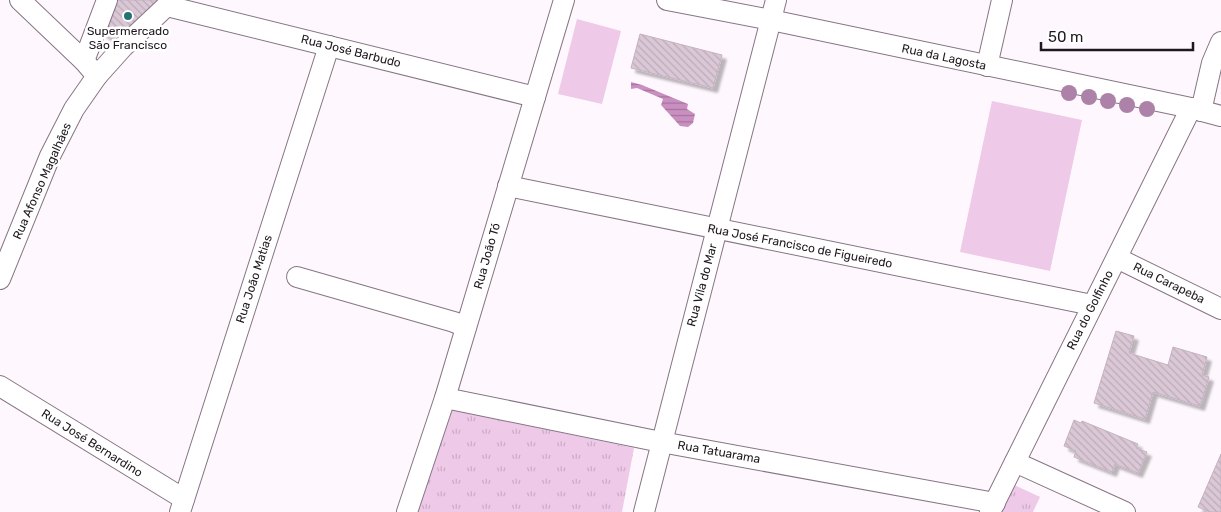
<svg xmlns="http://www.w3.org/2000/svg" width="1221" height="512" viewBox="0 0 1221 512" font-family="Rubik,sans-serif">
<style>
.grass{fill:url(#grass-tufts)}
.pitch{fill:#efc9e8}
.water{fill:url(#water-rules)}
.building{fill:url(#building-back-hatch);stroke:#c4b1c1;filter:url(#shadow)}
.lines{fill:none;stroke-linecap:round;stroke-linejoin:round}
.minor-casing{stroke:#877584;stroke-width:22}
.minor{stroke:#fff;stroke-width:20}
.tree{fill:#ac82a8}
.poi-dot{fill:#267175;stroke:#fff;stroke-width:2}
.labels{text-anchor:middle;stroke-width:5;stroke-linejoin:round;paint-order:stroke}
.poi-label{font-size:12px;fill:#1e181d;stroke:#fff}
.street-label{font-size:12px;fill:#1e181d;stroke:#fff}
</style>
<defs>
<pattern id="grass-tufts" width="24" height="20" patternUnits="userSpaceOnUse" patternTransform="scale(1.25)"><rect width="24" height="20" fill="#efc9e8"/><path d="M3 7l-1-3M5 7V3M7 7l1-3M15 17l-1-3M17 17v-4M19 17l1-3" fill="none" stroke="#ccacc7"/></pattern>
<pattern id="water-rules" width="6" height="5" patternUnits="userSpaceOnUse" patternTransform="scale(1.25)"><rect width="6" height="5" fill="#ca8fc1"/><path d="M0 2.5h6" fill="none" stroke="#a3749c"/></pattern>
<pattern id="building-back-hatch" width="6" height="6" patternUnits="userSpaceOnUse" patternTransform="scale(1.25)"><rect width="6" height="6" fill="#dbc8d7"/><path d="M-1 5l2 2M0 0l6 6M5-1l2 2" fill="none" stroke="#bcabb8"/></pattern>
<filter id="shadow"><feDropShadow dx="4.5" dy="4.5" stdDeviation="1" flood-color="#0004"/></filter>
</defs>
<rect width="100%" height="100%" fill="#fff7fe"/>
<g class="grass">
<path d="M450,409l184,39 -12,64h-209z"/>
<path d="M1010,483l30,14 -7,15h-37z"/>
</g>
<g class="pitch">
<path d="M577,19l44,12 -19,73 -44,-10z"/>
<path d="M992,101l90,19 -32,151 -90,-19z"/>
</g>
<path class="water" d="M631,82l11,3 46,19 -1,5 8,5 -2,9 -5,4 -8,-1 -19,-21 2,-6 -26,-11 -6,1z"/>
<g class="building">
<path d="M113,0h50l-40,47 -22,-15z"/>
<path d="M640,34l82,21 -9,33 -82,-20z"/>
<path d="M1116,331l18,5 -5,17 39,12 5,-18 34,10 -5,18 7,2 -9,29 -47,-14 -8,27 -51,-16z"/>
<path d="M1074,420l7,3 1,-2 56,23 -2,4 11,4 -9,21 -23,-9 -3,8 -38,-15 2,-6 -12,-5z"/>
<path d="M1221,454v58h-11l-12,-5z"/>
</g>
<g class="lines">
<g class="minor-casing">
<g id="minor">
<path d="M20,0l64,61 13,15"/>
<path d="M667,0l104,20 420,88 30,8"/>
<path d="M167,6l368,91"/>
<path d="M84,61l23,-61"/>
<path d="M987,66l15,-66"/>
<path d="M1201,111l11,-48 9,-21"/>
<path d="M508,186l584,119"/>
<path d="M1117,258l104,51"/>
<path d="M297,277l157,45 12,5"/>
<path d="M0,279l50,-123 24,-47 23,-33 26,-29 50,-47"/>
<path d="M0,386l184,113"/>
<path d="M445,398l216,44 334,61"/>
<path d="M1015,462l110,50"/>
<path d="M180,512l149,-466"/>
<path d="M407,512l38,-114 119,-398"/>
<path d="M644,512l132,-512"/>
<path d="M990,512l201,-404"/>
</g>
</g>
<use href="#minor" class="minor"/>
</g>
<g class="tree">
<circle cx="1069" cy="93" r="8"/>
<circle cx="1089" cy="97" r="8"/>
<circle cx="1108" cy="101" r="8"/>
<circle cx="1127" cy="105" r="8"/>
<circle cx="1147" cy="109" r="8"/>
</g>
<circle class="poi-dot" cx="128" cy="16" r="5"/>
<g class="labels">
<g class="poi-label">
<text x="128" y="35">Supermercado<tspan x="128" dy="14">São Francisco</tspan></text>
</g>
<g class="street-label">
<text transform="translate(351 51) rotate(14)" y="4">Rua José Barbudo</text>
<text transform="translate(944 57) rotate(12)" y="4">Rua da Lagosta</text>
<text transform="translate(42 181) rotate(-66)" y="4">Rua Afonso Magalhães</text>
<text transform="translate(800 246) rotate(11)" y="4">Rua José Francisco de Figueiredo</text>
<text transform="translate(487 256) rotate(-74)" y="4">Rua João Tó</text>
<text transform="translate(254 279) rotate(-72)" y="4">Rua João Matias</text>
<text transform="translate(1169 283) rotate(26)" y="4">Rua Carapeba</text>
<text transform="translate(702 285) rotate(-75)" y="4">Rua Vila do Mar</text>
<text transform="translate(1090 310) rotate(-63)" y="4">Rua do Golfinho</text>
<text transform="translate(92 443) rotate(32)" y="4">Rua José Bernardino</text>
<text transform="translate(719 452) rotate(10)" y="4">Rua Tatuarama</text>
</g>
</g>
<path d="M1041 42v8h152v-8" fill="none" stroke="#1e181d" stroke-width="2.5"/>
<text x="1048" y="42" font-size="15" fill="#1e181d" stroke="#ffffff" stroke-width="4" paint-order="stroke">50 m</text>
</svg>
